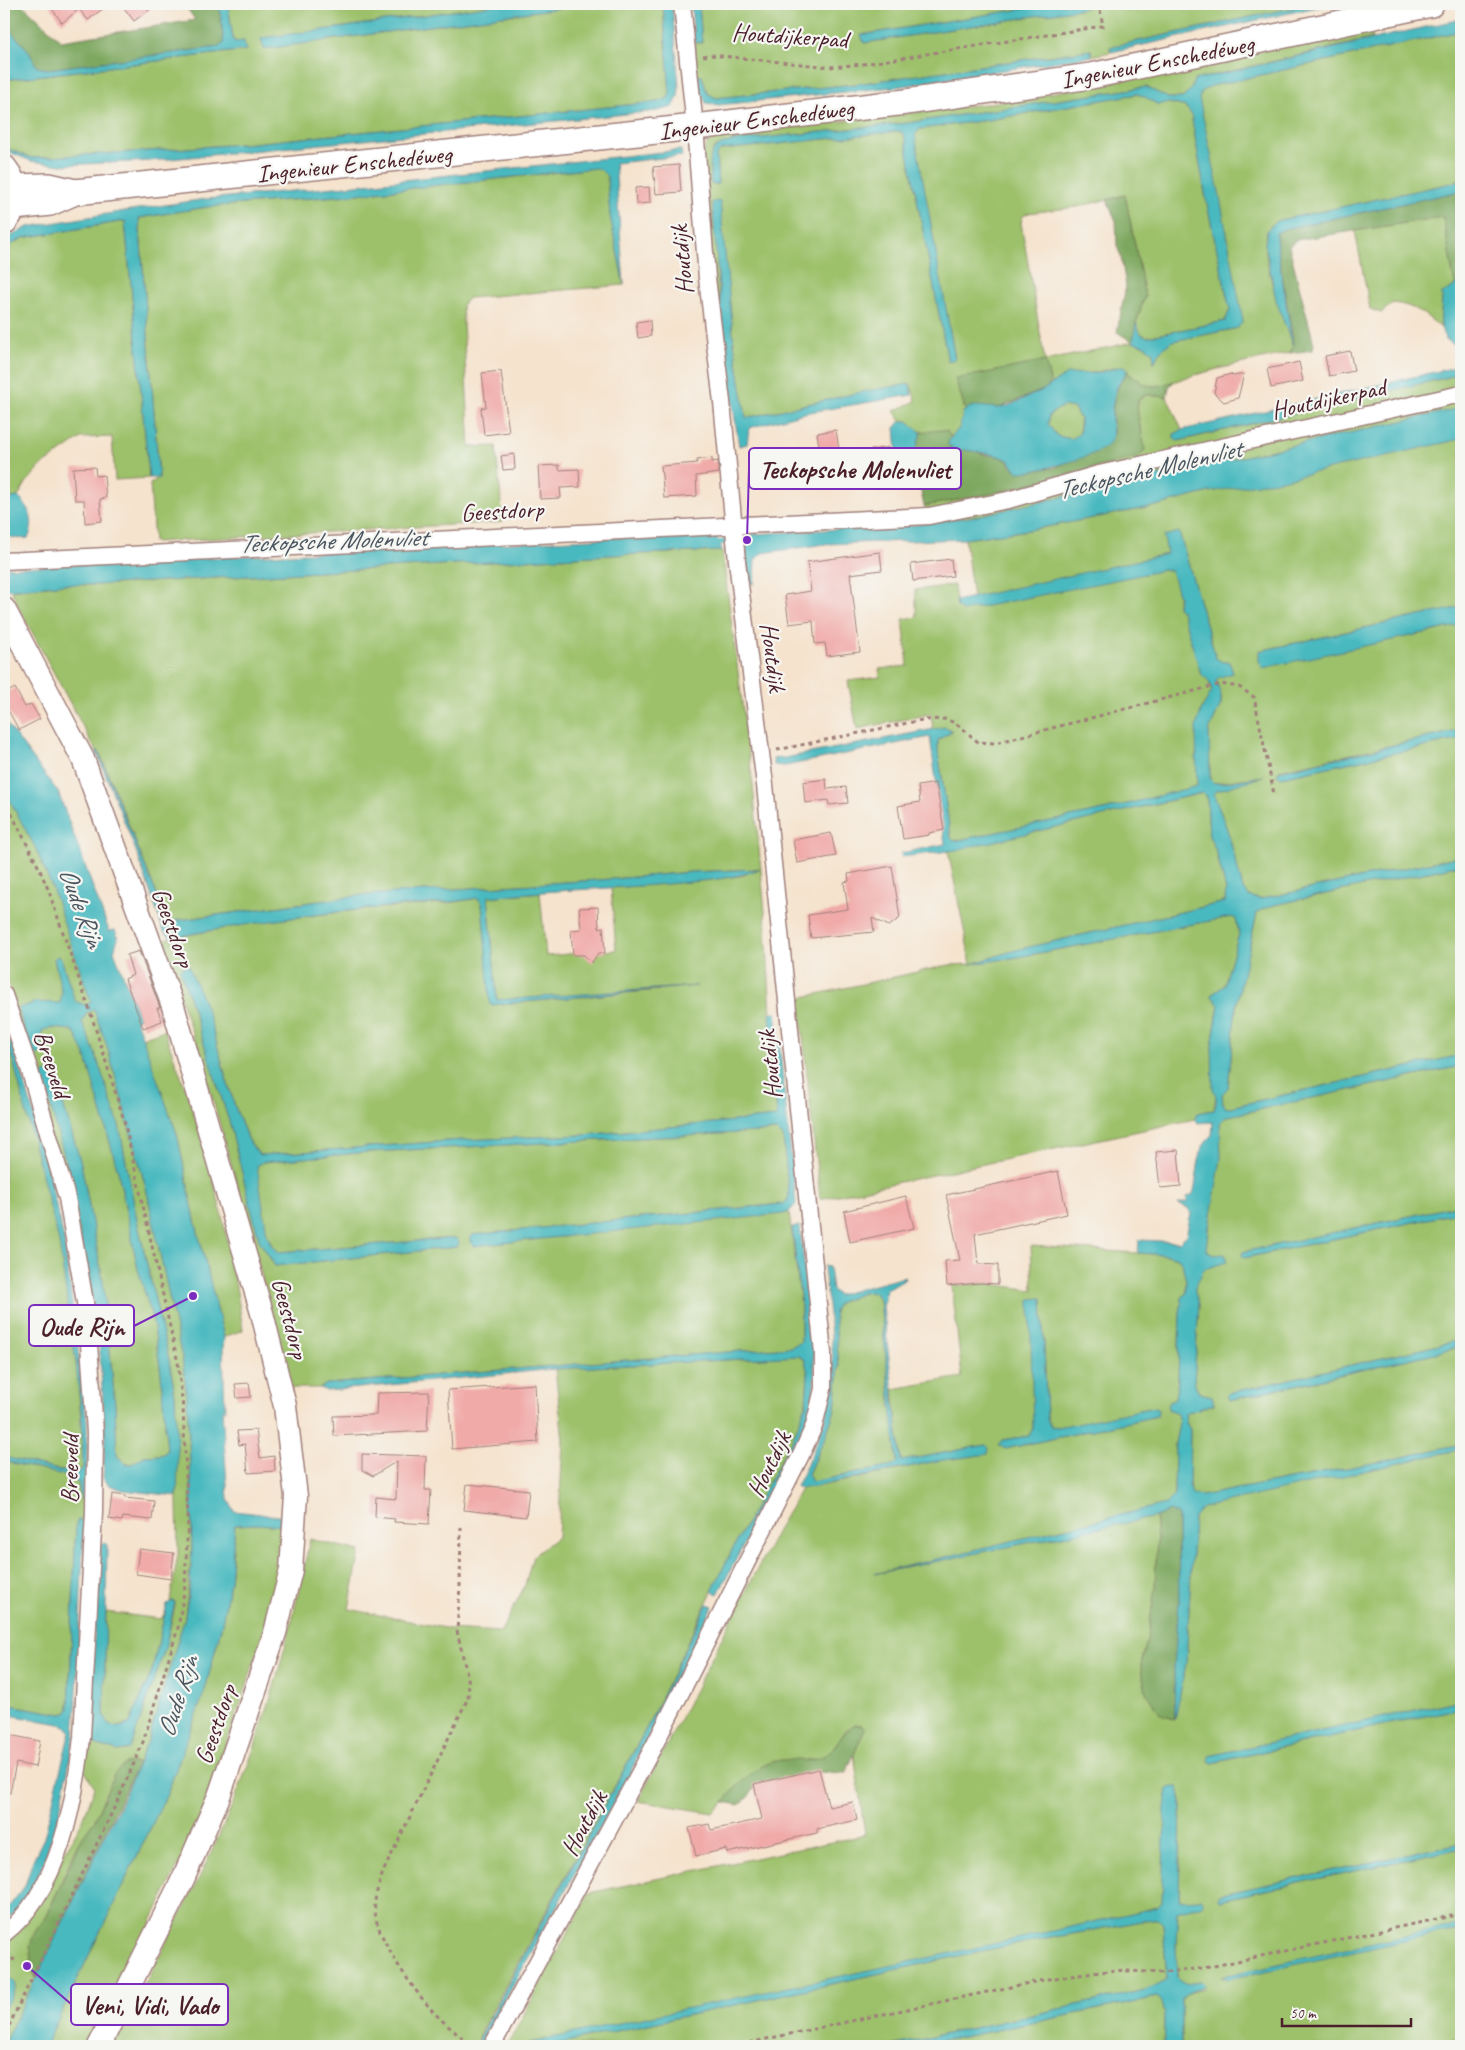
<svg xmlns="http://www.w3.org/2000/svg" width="1465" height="2050" viewBox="0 0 1465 2050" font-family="Caveat,sans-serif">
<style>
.green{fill:#9cc16b;stroke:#73704b;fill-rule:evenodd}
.forest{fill:#7da75f;stroke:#646345}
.water{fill:#4ab9c0;stroke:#4a6c76;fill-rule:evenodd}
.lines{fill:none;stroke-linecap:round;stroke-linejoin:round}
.stream{stroke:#4ab9c0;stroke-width:5}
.building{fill:#f0aaa8}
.street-casing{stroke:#a0817c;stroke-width:19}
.secondary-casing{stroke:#a0817c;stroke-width:25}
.primary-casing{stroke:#a0817c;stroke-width:28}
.path{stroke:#a0817c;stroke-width:3;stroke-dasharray:4 4;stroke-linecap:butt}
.street{stroke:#fff;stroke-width:16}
.secondary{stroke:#fff;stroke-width:22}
.primary{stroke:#fff;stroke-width:25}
.labels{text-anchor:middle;stroke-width:4.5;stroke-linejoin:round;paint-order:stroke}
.street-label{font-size:25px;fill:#4a1f2b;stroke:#f6f6f2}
.water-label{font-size:26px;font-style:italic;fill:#4a555f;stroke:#f6f6f2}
.leader{fill:none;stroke:#7b2cbf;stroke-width:2}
.callout-dot{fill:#7b2cbf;stroke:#f6f6f2;stroke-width:2}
.callout{fill:#f6f6f2;stroke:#7b2cbf;stroke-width:2}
.callout-label{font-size:26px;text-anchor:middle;font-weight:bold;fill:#4a1f2b}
</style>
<rect width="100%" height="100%" fill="#f6f6f2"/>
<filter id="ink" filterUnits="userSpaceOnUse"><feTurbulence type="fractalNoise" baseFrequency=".02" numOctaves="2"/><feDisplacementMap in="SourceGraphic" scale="10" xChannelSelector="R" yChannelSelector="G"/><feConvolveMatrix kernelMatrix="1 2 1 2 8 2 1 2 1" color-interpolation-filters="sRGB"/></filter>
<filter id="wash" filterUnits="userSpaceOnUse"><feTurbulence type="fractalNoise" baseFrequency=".0096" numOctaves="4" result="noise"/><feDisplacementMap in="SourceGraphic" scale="20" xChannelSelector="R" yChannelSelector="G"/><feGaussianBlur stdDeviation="1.12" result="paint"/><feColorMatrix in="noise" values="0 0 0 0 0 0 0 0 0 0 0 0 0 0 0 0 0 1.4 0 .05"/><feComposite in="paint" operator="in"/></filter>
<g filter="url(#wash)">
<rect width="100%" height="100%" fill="#f5e3cd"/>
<g class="green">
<path d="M228,4h272l-155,23 -84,11 3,11 324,-45h75l7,90 -3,5 -10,3 -403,41 -106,8 -116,7 -24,-9 -4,1v-70l242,-30 -13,-11z"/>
<path d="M699,4h354l-192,31 3,8 221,-35 -1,-4h227l-201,43 1,5 -19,4 -1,-6 -235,34 -140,14 -9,-5 -5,-17h-5l-3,-34 8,1z"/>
<path d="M1370,28l3,10 -179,42 -3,9 -8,9h-15l-22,-11 -238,36 -174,18 -21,8 -2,35h7l-2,-29 5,-5 179,-19 5,6 43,224 7,-2 -41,-224 6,-6 68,-9 149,-26 6,2 14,8 13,-1 16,4 5,7 16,90 23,106 -5,11 -79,16 -5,-3 -5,-11 9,-27 -20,-101 -48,12 -49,6 -6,4 -1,6 24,138 88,-19 12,4 8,6 1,10 10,-15 9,-6 65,-13 -39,-230 3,-7 9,-5 250,-55v150l-185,40c-3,3 -8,7 -9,12 -7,25 17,89 26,114l-3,6c-33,7 -67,14 -99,23 -13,3 -29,13 -42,10 -8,-1 -11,-9 -19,-11l-4,-7 -3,-2 -66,15 -8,5 1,-6 -5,-19 -36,8 -46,36 3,6 -3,1 -3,15 -9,12 -1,-4 -31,-4 -12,-10h-6l-7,-10 22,-10 -6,-17 -44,7 -120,27 -12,-74 -15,-143 -2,73 7,71h-5l-17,-190 6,-13 8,-6 269,-32 118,-20z"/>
<path d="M596,168l5,2 6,6 3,40 14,69 -155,13 -7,7 8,142 26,-1 7,76 -349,20 -4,-58 9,-7 -20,-259 68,-11 141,-12z"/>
<path d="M1443,217l12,69 -13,8c1,8 -3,28 -1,34 -15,-13 -27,-23 -48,-25l-12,10 -11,-4 -15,-78z"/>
<path d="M125,221l24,257 -34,2 -3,-43 -31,1 -40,28 -15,17 -8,14 -6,1 -8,7v-243l5,-16 14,-8z"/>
<path d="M1461,374v34l-484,108 -47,7 -6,-17 65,-12 52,-14 101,-48 -5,-19 1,-12 8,-6 21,2 15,33 -8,5 4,6z"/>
<path d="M1063,406l11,2 6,11v13l-8,7 -15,-3 -10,-12 2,-9z"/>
<path d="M1461,439v168l-202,44 161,-17 41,-9v105l-182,40 -2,5 4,2 180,-38v117l-200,43 -11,-2 -7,-8 -15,-57 -14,-37 2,-4 42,-14 -44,6 -4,-4 -1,-48 12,-27v-8l-5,-16 1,-2 15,-5 -16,-15 -37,-126 -11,22 -195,44 -8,-59 70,-10 121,-23 53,-14z"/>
<path d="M722,551l31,234 12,127 12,205 -193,18 -122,5 -201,15c-23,-14 -44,-118 -55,-147 -5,-14 -13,-28 -19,-42l-7,3 49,152 30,119 16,26 182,-19 2,-4 -3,-5 -177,14c-18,-14 -18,-54 -22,-77v-9l6,-4 105,-10 410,-21 5,5 6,60 -2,5 -5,3 -310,31 -1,6 2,5 316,-34 12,92v38l-10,5 -464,37 -7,4h-29l-43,-164 -47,-166 -41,-118 97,-18 109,-13 82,-6 30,-5 4,5 9,102 168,-15 -162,10 -9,-103 52,-5 6,64 70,-6 -5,-62 130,-12 17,-7 -67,3 -78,7 -249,16 -192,26 -6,-4 -67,-166h-3l-76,-141 -9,-20 54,-6 30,1 515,-30z"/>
<path d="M1164,570l7,1c6,11 8,23 7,36l4,5 19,61 8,8 3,11 -10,16 -6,48 2,30 -94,24 -150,31 -3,-3 -13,-87v-11l14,-9 -7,-4 -12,3 -2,-16 -74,15 -9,-48 32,-4 -1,-8 29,-3 -5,-47 14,-2 -2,-27 39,-5 3,22z"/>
<path d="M4,790l31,57 16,38 41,117 -7,3 -10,-3 -14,-44 -4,-2 -3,3 8,34 -2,10 -42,5 8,29 16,15 -2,-16 3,-7 8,-1 21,2 4,5 10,22 32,114 20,98 15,52 8,52 6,78 -5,4 -18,1 -12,8h-6l-9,-8 -2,-51 -12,-124 -22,-118 -27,-88 -3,-2 32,169h-4l-75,-273z"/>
<path d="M1203,793l4,3 2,40 7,15 10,39 -1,12 -209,48 -41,13 43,-6 213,-40 5,1 3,16 -15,52 -13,9 8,10 -7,41 4,49 -2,15 -17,3 -2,6 -375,80 -21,-201 150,-33 22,-1 -23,-113z"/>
<path d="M1461,865v190l-235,53 -3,-4 -1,-10 6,-6 8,-82 21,-93 5,-4 12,-4z"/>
<path d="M94,1009l13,37 40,146 35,165 5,40 4,85 1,67 -7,68 -37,124 -10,22h-12l-20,29 -11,28 -14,20 -9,17 -26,60 -11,15 -5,14 2,12 -3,8 7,13 -32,64v-34l11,-21 -1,-6 -10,-10v-31l63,-93 16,-28 9,-25 2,-9 -11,-18 9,-97 3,73 23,7 12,-2 35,-100 10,-43v-4l-5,-1 8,-47 -3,-159 -6,-35 -32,-140 -18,-95 -25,-75 -12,-28 5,-10z"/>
<path d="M164,1030c10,27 20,54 29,82 24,70 39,145 50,218l-19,7 -29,-117 -18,-86 -35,-96z"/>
<path d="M4,1031l7,13 -2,2c18,64 37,129 50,195 14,74 22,153 24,227l-8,6 -71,-17z"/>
<path d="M1461,1066v139l-218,47 -1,3 2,3 217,-46v128l-232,53 -2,3 3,4 231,-53v97l-72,16 -188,36 -9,-2 -3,-10 1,-54 -4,-8 -1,-9 29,-9 -2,-8 -13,-3 -5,-11 5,-78c-6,-14 -6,-15 1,-28 4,-6 5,-8 13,-11v-10l-6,-4 13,-128 4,-5 9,-3z"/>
<path d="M1031,1246l137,9 10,3 4,5 4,18v12l-4,5 -2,16 -2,68 -3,16 -6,5 -1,6 9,4 2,10 -4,21 -1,52 -8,8 -274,66 263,-53 2,21 -2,50 -7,48 -7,29 1,10 5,19 9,15 8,7 10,3 12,-55 8,-147 8,-10 259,-58v251l-251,56 -1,5 4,2 248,-55v135l-243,52v3l2,2 241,-52v198h-280v-45l5,-7 17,-6 -2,-7 -17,2 -7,-6 -1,-34 2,-32 25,-6 -3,-6 -21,2 2,-98 -3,-16 -16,115 -3,5c-128,30 -256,58 -384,84 -82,17 -163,34 -244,52l-1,3h-23l82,-153 276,-58 -11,-81 11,-26 -18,1 -17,23 -8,6 -16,2 -82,42 -11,11 -75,-12 142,-276 21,-36 3,-2h9c59,-11 116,-23 173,-42l-85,16 -8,-72 69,-12 -10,-91 32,-3 49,7zM1042,1298l5,120 3,8 8,1 100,-17 -1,6 -152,33 -2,-9 26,-4 4,-8z"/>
<path d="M875,1292l5,8 17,162 -4,4 -81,16 -4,-8 18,-39 9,-25 4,-44 -5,-55 4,-8 25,-10z"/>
<path d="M798,1356l7,4 3,14 -2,31 -13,33 -62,114 -84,175 -164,300 -8,19h-363c40,-76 82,-152 116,-231 38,-88 63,-182 82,-276l50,12 -11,58 101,20 51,3 24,-47 8,-29 25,-19 5,-97 -8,-71z"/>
<path d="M4,1461l68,16 6,5 3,18 2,-1 1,24 -2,-3 -6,3 -7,185 -3,5 -5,1 -57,-10z"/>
<path d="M255,1524l31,2 -9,63 -33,105 -47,132 -54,114 -56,106h-42l122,-252 38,-104 16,-62 9,-46 5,-57z"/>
<path d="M106,1612l55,7 4,-7 -13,59 -22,52 -14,5 -7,-4 -5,-9z"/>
<path d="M1158,1918l5,6 4,55 -2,3 -20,8 -253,56h-344l438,-96z"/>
<path d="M1157,1997c12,6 7,37 7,49h-245z"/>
</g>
<g class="forest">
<path d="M4,4h18l39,37 134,-21 -11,-16h35l5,39 -5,4 -171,22 -11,-2 -9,-17 -24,-26z"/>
<path d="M1461,191v91l-6,4 -12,-69 -147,23 -7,6 25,98 -1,6 -23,3 3,-6 -1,-13 -16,-95v-6l8,-4z"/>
<path d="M1125,195l20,101 -9,27 -3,19 -16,-10 9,-46 -5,-29 -4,-11 -1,-25 -9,-21z"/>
<path d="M1045,361l5,19 -1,6 -6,4 -44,18 -29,-1 -4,4 -11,-32z"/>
<path d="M1127,371l3,4 10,5v2c12,7 22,3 34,-1l-5,6 -2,10 -21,-2 -8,6c-2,18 5,32 7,49l-6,7 -150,37 -65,12 -7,-33 6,-2 1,-14 -8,-8 5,-17 20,-2 6,1 3,4v13h14l23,7 11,1 9,4 8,9 39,-1 13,-6 46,-29c0,-15 -2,-30 4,-44 2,-6 7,-11 10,-18z"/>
<path d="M1170,1511l8,4 1,87 -5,65 1,52 -11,-3 -8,-7 -9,-15 -5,-19 -1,-10 7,-29 7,-48 2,-50 -2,-21z"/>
<path d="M855,1724l7,1 3,3 -19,45 -27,-1 -65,16 -6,9 -9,8 -15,-3c14,-18 33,-39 57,-42 13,-1 31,3 42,-4 13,-6 17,-23 32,-32z"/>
<path d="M126,1763h12l-102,216 -7,-13 3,-8 -2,-12 5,-14 11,-15 35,-77 14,-20 19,-46z"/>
</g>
<g class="water">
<path d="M219,4h9l5,35 2,3 9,-1 2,9 -242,30v-56l24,26 9,17 11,2 171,-22 5,-4z"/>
<path d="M500,4h88l-324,45 -3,-11 84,-11z"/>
<path d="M663,4h9l7,83 -1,10 -5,10 -16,4 -507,50 -89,4 -30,-4 -24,-10 1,-2 24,9 116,-7 106,-8 403,-41 10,-3 3,-5z"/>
<path d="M691,4h8l3,39 -8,-1z"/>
<path d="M1053,4h31l1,4 -221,35 -3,-8z"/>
<path d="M1311,4h20l-220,48 -1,-5z"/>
<path d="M1461,19v12l-250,55 -9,5 -3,7 20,94 24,129 -5,7 -65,13c-10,6 -14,11 -19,22l-1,-11 -8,-6 -12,-4 3,-19 5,11 6,3 78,-16 5,-11 -23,-106 -16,-90 -5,-7 -16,-4 -13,1 -14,-8 -6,-2 -149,26 -68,9 -5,6 40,224 -7,2 -43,-224 -4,-6 -180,19 -5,5 2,29h-7c-1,-25 -6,-37 23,-43l174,-18 238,-36 22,11h15l8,-9 3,-9z"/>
<path d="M1091,50l1,6 -189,30 -185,19 -12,-2 -8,-16 -1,-11h5l5,17 9,5 140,-14z"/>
<path d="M681,150l1,6 -67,7 9,122 -14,-69 -3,-40 -6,-6 -5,-2 -248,27 -141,12 -68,11 20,260h-10l-24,-257 -102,17 -14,8 -5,16v-19l3,-5 21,-11 103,-17 75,-11 141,-13z"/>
<path d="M1461,181v10l-177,38 -8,4v6l17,108 -17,-47 -11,-56 2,-13 9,-10z"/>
<path d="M720,201l14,143 12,74 120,-27 44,-7 2,11 -108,18 -55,15 -2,16 -8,2 -15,-101 -12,-143z"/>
<path d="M1461,282v66c-4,-2 -10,-5 -14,-8 -11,-13 -4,-31 -5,-46z"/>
<path d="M1123,366l3,2 1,3c-3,6 -8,11 -10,17 -3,6 -4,15 -5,22 -1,11 4,25 -3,34 -9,12 -75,29 -91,28 -3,-3 -6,-9 -10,-12 -9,-6 -42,-10 -54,-11l-6,-4 1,-5 11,-13 3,-15 7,-5 6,-1 23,2 9,-2 35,-16 24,-16 30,-1zM1063,406l11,2 6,11v13l-8,7 -15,-3 -9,-12 1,-9z"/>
<path d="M1461,366v8l-283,67 -4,-2v-5l8,-4z"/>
<path d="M1461,408v31l-180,41 -72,12 -53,14 -121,23 -70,10 -139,5 -64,9 -7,7 -1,25 -5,-3c-1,-13 -9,-40 5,-48l159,-9 64,-9z"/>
<path d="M901,421h6l14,11 -5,17 11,13 -4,9c-28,7 -26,-25 -28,-43z"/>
<path d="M18,497c12,11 18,26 10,41 -28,4 -24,-11 -24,-33l8,-7z"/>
<path d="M1179,532l37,126 6,4 7,-1 4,12 -15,5 -2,2 5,16v8l-12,27 1,48 4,4h7l43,-7 -48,15 -2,4 14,37 15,57 7,8 11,2 200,-43v9l-187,40 -12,4 -5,4 -21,93 -8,82 -6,6 1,10 3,4 235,-53v11l-228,49 -9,3 -4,5 1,36 -12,68 -2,24 6,4 12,-1 2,8 -23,7c-8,19 -13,14 -5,35l-5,78 5,11 13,3 2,8 -29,9 1,9 4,8 -1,54 3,10 9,2 188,-36 72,-16v5l-259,59 -8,9 -8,147 -11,55 -1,-52 5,-65 -1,-87 -8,-4 -15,6 -281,57 292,-70 8,-8 1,-52 4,-21 -2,-10 -9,-4 1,-6 6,-5 3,-17 2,-67 2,-16 4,-5v-12l-4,-18 -4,-5 -10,-3 -30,-2 1,-13 40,2 7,-6 5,-22 -3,-6 -10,-4 9,-2v-5l6,-3c6,-19 3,-47 19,-59l1,-12 -4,-1 -11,1 -3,-4 2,-6 17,-3c3,-8 3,-14 -1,-21l-1,-43 7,-41 -8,-10 13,-9 15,-52 -3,-15 -5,-2 -213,40 -47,7 45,-14 209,-48 1,-12 -10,-39 -7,-15 -2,-40 -5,-3 -246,57 -54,7 -1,-4 44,-9 -15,-107 -145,29 -11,-1 -1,-6 12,-1 160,-31 7,4 -14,9v11l13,87 3,3 150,-31 93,-24 -1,-59 6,-19 10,-17 -3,-10 -8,-7 -19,-62 -4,-5 1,-10 -8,-26 -7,-1 -202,41 -5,-4 -1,-6 211,-47 -3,-18z"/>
<path d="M714,535l6,8 2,8 -112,4 -515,30 -30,-1 -61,6v-22l650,-32z"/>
<path d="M1461,607v18l-198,43 -4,-7v-10z"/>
<path d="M4,720l54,72 51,139 6,-1 3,8 -4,13 25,66 -3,3 41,114 18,86 29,117 -1,11 2,62h-3l6,89 6,12 53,6 -1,9 -31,-2 -20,1 -5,57 -9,46 -16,62 -38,104 -122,252h-41v-3l118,-242 26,-60 37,-124 5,-34 2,-34 -1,-67 -4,-85 -5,-40 -35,-165 -40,-146 -13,-36 -7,2 -5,10 12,28 25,75 18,95 32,140 6,35 3,72 -1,29 -54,-6 -14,-5 -6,-7 2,-42 -6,-98 -31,-168 -26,-95 4,-3 8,3 27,88 22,118 12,124 2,51 9,8h6l12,-8 18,-1 5,-4 -6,-78 -8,-52 -15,-52 -20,-98 -32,-114 -10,-22 -4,-5 -21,-2 -8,2 -3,7 2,15 -5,4 -3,-2 -8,-17 -8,-29 19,-6 23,1 2,-10 -8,-34 3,-3 4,2 14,43 10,4 6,-3 -40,-117 -16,-38 -31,-57z"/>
<path d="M1461,730v9l-180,38 -4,-2 2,-4z"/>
<path d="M96,751h2l68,166 6,4 192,-26 249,-16 78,-7 69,-3c-29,11 -62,12 -93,15 -60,5 -119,6 -179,13l9,103 200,-14 -207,19 -8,-102 -4,-5c-38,7 -76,7 -114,11 -63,7 -126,16 -189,28h-4l-7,-5 -26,-76z"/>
<path d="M188,965c6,15 13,29 18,43 11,29 32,134 55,147l201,-15 122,-5 193,-18 -7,-104 6,-1 20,192 -7,8 -6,2 -310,32 -2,-5v-6l311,-31 5,-3 2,-5 -6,-60 -6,-5 -409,21 -105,10 -6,4 10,69 5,11 7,6 177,-14 3,5 -2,4 -182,19 -16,-26 -30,-119 -49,-152z"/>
<path d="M13,1043l26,89 25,108 23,181v49l-4,29 -2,1 -3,-18 -6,-5 -68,-16v-4l71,17 8,-6 -1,-47 -6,-58 -17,-121 -50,-197z"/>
<path d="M1461,1205v7l-217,46 -2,-2 1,-4z"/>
<path d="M800,1226l13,119 2,33 -3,27 -13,34 -81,155 -6,-3 19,-39 62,-114 13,-33 2,-31 -3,-14 -6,-4 -244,13 -228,22 -7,-3 7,-4 464,-37 10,-5v-38l-9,-77z"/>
<path d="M824,1266l5,1 3,23 6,5 66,-18 1,2 -19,10 -3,18 18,154 85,-16 3,3 -1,6 -51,7 -124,26h-9l-3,2 -5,-3c20,-37 37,-78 37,-120 -1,-33 -6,-67 -9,-100zM874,1292l6,8 17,162 -4,4 -81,16 -4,-8 18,-39 9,-25 4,-44 -5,-55 4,-8 25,-10z"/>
<path d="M1042,1298l5,120 3,8 8,1 97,-20 3,3 -1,6 -152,33 -6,-4 4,-5 26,-4 4,-8 -3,-129z"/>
<path d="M1461,1340v7l-231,53 -3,-4 2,-3z"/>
<path d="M78,1520h4l2,3 -7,168 -3,47 -5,27 -10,50 -17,52 -12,27 -15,18 -11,10v-9l21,-27 8,-26 11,-22 26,-107 -5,-6 -61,-11v-10l57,10 5,-1 3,-4 7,-186z"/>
<path d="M105,1543l2,2 -3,170c4,13 15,15 26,8l22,-52 15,-67 5,-3 3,1 -10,47 -35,100 -12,2 -23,-7 -3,-5v-68l8,-126z"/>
<path d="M707,1604l6,2 -85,171 -146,265 -4,-2 169,-313z"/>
<path d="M1461,1700v8l-249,55 -3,-2v-5z"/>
<path d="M1173,1787h5l3,16 -2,97 21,-1 3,2v4l-25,7 -2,31 1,34 7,6 17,-2 4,4 -19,9 -5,7v45h-17c0,-12 5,-43 -7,-49l-238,49h-27l253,-56 20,-8 2,-3 -4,-55 -5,-6 -172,32 -438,96h-18v-3c209,-48 420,-87 628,-136l4,-5 3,-95 3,-18z"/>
<path d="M1461,1843v5l-241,52 -2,-2v-3z"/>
<path d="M1461,1924v5l-233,50 -6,-3z"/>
<path d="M4,1972l10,10 1,6 -11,21z"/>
</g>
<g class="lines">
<path class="stream" d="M713,543l39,-3"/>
</g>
<g id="blocks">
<g class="building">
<path d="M49,4h60l-21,16 -9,-11 -17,14z"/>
<path d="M121,4h36l-23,17z"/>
<path d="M679,165l2,27 -25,2 -3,-27z"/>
<path d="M649,187l1,16 -14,1 -1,-16z"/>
<path d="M650,320l1,16 -13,2 -2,-16z"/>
<path d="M1350,351l4,20 -25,5 -4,-20z"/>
<path d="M1299,362l4,19 -32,7 -4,-19z"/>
<path d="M501,371l8,61 -25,3 -3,-27 5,-1 -4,-34z"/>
<path d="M1231,374l2,2 11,-2 -6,24 -14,4 -10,-9 3,-15z"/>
<path d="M836,430l4,26 48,-9 4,28 -18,2 -1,-6 -49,7 -7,-45z"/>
<path d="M514,454l1,15 -12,1 -2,-14z"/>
<path d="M712,458v4l6,-1 1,12 -23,3 1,20 -33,2 -3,-32 36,-3v-3z"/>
<path d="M559,465v5l20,-1 1,18 -20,1 1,10 -21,1 -2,-33z"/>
<path d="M95,467l1,9 8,-1 2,23 -6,1 2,22 -17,2 -1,-23h-9l-2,-32z"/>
<path d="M880,552l2,18 -32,4 10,78 -33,4 -2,-13 -10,1 -2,-23 -24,3 -4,-29 26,-4 -4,-29z"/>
<path d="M951,559l2,17 -40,5 -2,-17z"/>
<path d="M15,688l10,19 6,-3 9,15 -21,11 -15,-27v-9z"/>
<path d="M826,779l1,10 19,-2 2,16 -19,2 -1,-5 -23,3 -2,-21z"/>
<path d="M936,783l8,47 -15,3v2l-26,4 -5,-33 22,-4 -2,-16z"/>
<path d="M831,833l5,23 -39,7 -4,-23z"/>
<path d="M892,866l8,52 -11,8 -17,-8 2,14 -63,6 -3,-23 40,-6 -4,-27 5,-1 -1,-7z"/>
<path d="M598,907l1,21 4,-1 2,26h-7l-6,10 -8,-8h-11l-2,-25 10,-1 -2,-21z"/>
<path d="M139,951l21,57h-3l5,13 -19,7 -18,-49 8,-4 -6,-20z"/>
<path d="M1178,1150l3,36 -21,2 -4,-36z"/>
<path d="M1058,1171l9,43 -92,20 3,30 20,1v19l-18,-1 -33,3 -2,-25 15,-1 -14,-65z"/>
<path d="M906,1196l8,32 -64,14 -6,-31z"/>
<path d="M249,1383l2,14 -14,1 -2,-14z"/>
<path d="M535,1384l3,58 -86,7 -4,-59z"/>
<path d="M429,1392l-2,39 -93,5 -1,-20 43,-1 1,-22z"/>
<path d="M256,1430l4,28 14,-2 1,15 -27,2 -3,-29 -6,1 -2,-14z"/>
<path d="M362,1454l64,2 -1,34h6l-2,34 -35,-2 1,-3 -20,-2 1,-20 20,2 1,-38 -24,15 -11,-6z"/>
<path d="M467,1484l62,6 -3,27 -62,-7z"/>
<path d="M112,1494l13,2v2l29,3 -2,19 -29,-3 -1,4 -13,-2z"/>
<path d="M139,1549l35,4 -3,26 -35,-5z"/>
<path d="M4,1734l36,7 -5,26 -19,-4 -6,30 -6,-1z"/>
<path d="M819,1769l10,38 24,-5 4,18 -40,9v4l-90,20 -1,-4 -30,7 -7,-28 20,-4 2,6 51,-11 -8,-35z"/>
</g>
</g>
</g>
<g filter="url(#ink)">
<use href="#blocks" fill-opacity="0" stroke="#a0817c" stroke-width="1"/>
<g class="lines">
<g class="street-casing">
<g id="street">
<path d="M4,561l925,-45 79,-16 91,-26 362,-80"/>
<path d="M4,995l25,73 38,130 20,116 8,119 -1,79 -12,225c-7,65 -23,155 -78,197"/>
<path d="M492,2046l163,-302 147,-291 12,-27 9,-37v-36l-58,-568 -28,-224 -15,-159 -15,-124 -12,-151 -13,-123"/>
</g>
</g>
<g class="secondary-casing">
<path id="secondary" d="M4,609l79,150 90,247 89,307 23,93 11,90 -5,74 -16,63 -56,163 -36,83 -84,167"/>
</g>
<g class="primary-casing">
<g id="primary">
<path d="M4,168c14,17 15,37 0,54"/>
<path d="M15,187l34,-1 26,6"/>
<path d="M14,207l36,-4 25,-11 620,-65 211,-25 185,-26 340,-72"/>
</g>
</g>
<g class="path">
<path d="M703,56l8,-1 119,12 33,-3 240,-38 -4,-22"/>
<path d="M777,750l145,-30 25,-1 14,8 17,15 17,1 226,-59 18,3 15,10 20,97"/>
<path d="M4,799l34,67 10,23 42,122 34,109 54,243 5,45 5,109 -3,69 -7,42 -35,114 -25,58 -114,236"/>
<path d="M461,1527l-1,59 -3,45 12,52 -1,15 -85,174c-4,13 -10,27 -8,41 3,27 38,76 56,96 12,14 27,25 40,37"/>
<path d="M4,1956l11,4"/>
<path d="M734,2046l314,-67 68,-9 46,3 47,-6 252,-53"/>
<path d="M1442,2046l19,-5"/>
</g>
<use href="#street" class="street"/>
<use href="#secondary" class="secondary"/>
<use href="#primary" class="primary"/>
</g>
</g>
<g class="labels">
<g class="street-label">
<text transform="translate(790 35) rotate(4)" y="9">Houtdijkerpad</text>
<text transform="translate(1157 61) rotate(-11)" y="9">Ingenieur Enschedéweg</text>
<text transform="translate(756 119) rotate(-7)" y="9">Ingenieur Enschedéweg</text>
<text transform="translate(354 163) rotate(-6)" y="9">Ingenieur Enschedéweg</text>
<text transform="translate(681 260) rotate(-95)" y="9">Houtdijk</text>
<text transform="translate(1328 398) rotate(-12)" y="9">Houtdijkerpad</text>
<text transform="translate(502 510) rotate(-3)" y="9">Geestdorp</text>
<text transform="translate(774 657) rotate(83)" y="9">Houtdijk</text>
<text transform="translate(174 927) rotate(70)" y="9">Geestdorp</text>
<text transform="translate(53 1064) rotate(72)" y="9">Breeveld</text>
<text transform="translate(769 1065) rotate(-96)" y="9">Houtdijk</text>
<text transform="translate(291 1318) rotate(75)" y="9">Geestdorp</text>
<text transform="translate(768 1464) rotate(-64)" y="9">Houtdijk</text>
<text transform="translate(69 1469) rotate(-89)" y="9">Breeveld</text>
<text transform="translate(215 1724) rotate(-71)" y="9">Geestdorp</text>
<text transform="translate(583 1823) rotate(-62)" y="9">Houtdijk</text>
</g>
<g class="water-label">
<text transform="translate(1149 469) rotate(-13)" y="9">Teckopsche Molenvliet</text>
<text transform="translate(333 540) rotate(-2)" y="9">Teckopsche Molenvliet</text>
<text transform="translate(82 907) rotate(69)" y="9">Oude Rijn</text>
<text transform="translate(177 1696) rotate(-72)" y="9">Oude Rijn</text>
</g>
</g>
<path class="leader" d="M747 540L749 469M193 1296L134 1326M27 1966L71 2004"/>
<g class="callout-dot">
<circle cx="747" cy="540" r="5"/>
<circle cx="193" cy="1296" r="5"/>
<circle cx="27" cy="1966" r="5"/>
</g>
<g class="callout">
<rect x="749" y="448" width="212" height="41" rx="5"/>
<rect x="29" y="1305" width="105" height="41" rx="5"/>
<rect x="71" y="1984" width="157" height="41" rx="5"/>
</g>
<g class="callout-label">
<text x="855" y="478">Teckopsche Molenvliet</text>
<text x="82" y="1335">Oude Rijn</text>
<text x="150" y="2014">Veni, Vidi, Vado</text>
</g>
<rect width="1465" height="2050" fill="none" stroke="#f6f6f2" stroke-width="20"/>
<path d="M1282 2018v8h129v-8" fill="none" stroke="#4a1f2b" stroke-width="2.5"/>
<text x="1290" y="2018" font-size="15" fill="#4a1f2b" stroke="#f6f6f2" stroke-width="4" paint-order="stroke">50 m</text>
</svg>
